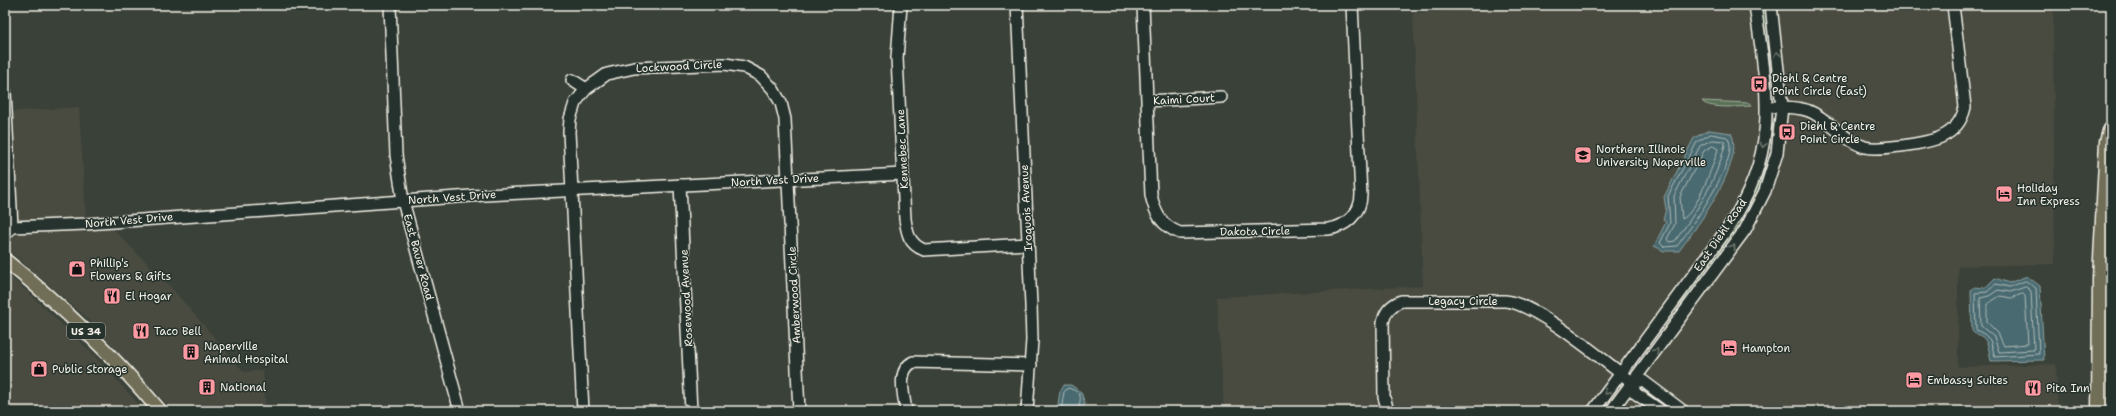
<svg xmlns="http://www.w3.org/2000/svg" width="2116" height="416" viewBox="0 0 2116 416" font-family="'Shantell Sans',sans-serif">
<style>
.built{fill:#484b40}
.green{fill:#587156;stroke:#a6b19f}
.water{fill:#4a6b71;stroke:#8ea1a1}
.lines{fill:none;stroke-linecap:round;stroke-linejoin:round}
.shore{stroke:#b0bbb8;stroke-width:1}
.minor-casing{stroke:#f4f1e8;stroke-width:14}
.major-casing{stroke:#f4f1e8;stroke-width:16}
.highway-casing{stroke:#f4f1e8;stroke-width:19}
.minor{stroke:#26332d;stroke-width:11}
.major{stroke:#716e59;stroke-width:13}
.highway{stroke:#716e59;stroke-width:16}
.oneway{stroke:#6e766e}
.labels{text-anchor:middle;stroke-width:3;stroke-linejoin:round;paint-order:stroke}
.shield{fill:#26332d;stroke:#b6b8b0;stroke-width:1}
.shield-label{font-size:10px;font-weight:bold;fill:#f4f1e8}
.street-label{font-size:11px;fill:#f4f1e8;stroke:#26332d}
.poi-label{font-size:11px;fill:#f4f1e8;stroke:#26332d;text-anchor:start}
</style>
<rect width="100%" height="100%" fill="#3a4138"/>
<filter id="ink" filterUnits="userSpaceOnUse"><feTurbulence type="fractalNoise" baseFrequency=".025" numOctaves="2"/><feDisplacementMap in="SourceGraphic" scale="8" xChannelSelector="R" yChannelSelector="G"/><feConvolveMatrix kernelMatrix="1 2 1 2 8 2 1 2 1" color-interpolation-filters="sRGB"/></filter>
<g filter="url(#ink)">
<g class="built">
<path d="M1555,5h196l11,99 -4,46 -13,39 -12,23 -145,199h-364l-7,-114 206,-11 -10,-273z"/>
<path d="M1775,5h278l2,259 -97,2v101l98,-3 2,47h-441l133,-181 33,-85 2,-13 1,-49z"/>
<path d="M79,107l7,111 15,-1 69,69 74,86 19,-2 3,41h-93l-85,-92 -83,-72v-135z"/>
<path d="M5,272l27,24 60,57 53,58h-140z"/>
</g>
<g class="green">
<path d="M1760,5h6l10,84c-4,-28 -12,-55 -16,-84z"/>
<path d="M1702,101l48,2 2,2 -2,1c-10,1 -43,3 -48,-5z"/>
<path d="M1771,124h2c-5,31 -11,65 -25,93l-107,147 -1,-2 39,-54 15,-26 43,-60z"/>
<path d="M1642,389h2l30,22h-5l-27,-20z"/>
</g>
<g class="water">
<path d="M1709,130l22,3c15,29 -35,95 -52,118h-15l-10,-5 12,-24 -3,-2 3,-11 -2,-12 30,-59z"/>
<path d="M2027,276l13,10 4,74 -53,1c-2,-8 -2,-20 -10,-25 -4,-2 -6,-1 -9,-5l-1,-41 4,-3 10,1 10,-10 14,5z"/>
<path d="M1064,385h7l10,7 4,12 -5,7h-23l3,-20z"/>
</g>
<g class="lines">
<g class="shore">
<path d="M1711,134l16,3c16,19 -37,92 -50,109l-13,1 -4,-4 10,-20 -2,-27 29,-54z"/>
<path d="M1712,140l12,1 1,4c-9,37 -28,66 -50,96l-6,1 -2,-3 8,-15 -1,-28 26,-50z"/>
<path d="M1713,146l5,3c-4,14 -22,65 -36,70l-2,-22 24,-46z"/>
<path d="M2026,281l10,7 3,66 -44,3 -5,-17 -6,-6 -8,-4 -1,-37 12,-1 9,-8 13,3z"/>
<path d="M2026,287l5,4 3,59 -35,2 -5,-15 -13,-11 -1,-28 9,-2 9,-6 12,2z"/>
<path d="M2023,294l2,2 3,48 -24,2 -6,-13 -11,-11v-18l13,-8 11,2z"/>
<path d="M1061,411l3,-19 4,-4c17,5 12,11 10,23"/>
</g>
<g class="minor-casing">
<g id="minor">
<path d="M390,5l6,150 7,46 57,210"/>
<path d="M901,5l-4,53 8,161c2,14 4,25 19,31l104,-6"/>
<path d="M1017,5l14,300 1,35 -5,71"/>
<path d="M1143,5l8,190c4,18 10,31 29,38l148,-4c17,-2 33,-15 33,-34l-9,-190"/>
<path d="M572,80l14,9"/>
<path d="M5,92l7,135"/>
<path d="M1148,101l73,-4"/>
<path d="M1775,107c11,0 24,0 34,4 20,8 35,30 56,36 12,3 24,0 36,-1 28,-4 57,-7 64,-39l-12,-102"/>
<path d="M680,185l11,226"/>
<path d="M5,235l7,-8 74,-3 399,-29 418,-21"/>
<path d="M1632,382l11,-1 40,30"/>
<path d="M583,411l-14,-279 1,-13 5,-16 11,-14 21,-15 27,-6 91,-4 19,3 17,9 12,13 8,14 4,16 14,292"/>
<path d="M906,411c-2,-16 -10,-40 7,-49l118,3"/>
<path d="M1388,411l-4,-14 -1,-75c2,-11 8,-17 18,-21h104c31,2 100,61 127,81l3,11 26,18"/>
<path d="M1593,411l135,-183c53,-79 39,-136 27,-223"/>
<path d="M1611,411l134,-181 20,-39 12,-38 5,-46 -11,-102"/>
</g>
</g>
<g class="major-casing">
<path id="major" d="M5,260c56,45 108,95 155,151"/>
</g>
<g class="highway-casing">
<path id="highway" d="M2100,411l1,-133 7,-136 3,-11"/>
</g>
<use href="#minor" class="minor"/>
<use href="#major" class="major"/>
<use href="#highway" class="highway"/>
</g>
<defs><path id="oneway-chevron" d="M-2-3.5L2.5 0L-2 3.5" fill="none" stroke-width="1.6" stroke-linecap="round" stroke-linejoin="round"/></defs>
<g class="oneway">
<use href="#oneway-chevron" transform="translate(1777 54) rotate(-97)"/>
<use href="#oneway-chevron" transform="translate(1763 145) rotate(101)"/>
<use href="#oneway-chevron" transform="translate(1733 247) rotate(-54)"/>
<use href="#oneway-chevron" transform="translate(1656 351) rotate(-54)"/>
<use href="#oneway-chevron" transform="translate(1607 392) rotate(126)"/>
</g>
</g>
<defs>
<g id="bus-square" transform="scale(0.9)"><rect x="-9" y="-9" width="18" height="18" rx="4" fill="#ff9aa2" stroke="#26332d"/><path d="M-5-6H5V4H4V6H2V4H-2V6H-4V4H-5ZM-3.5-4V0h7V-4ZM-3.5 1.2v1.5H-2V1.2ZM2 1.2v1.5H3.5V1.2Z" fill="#111"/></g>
<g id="university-square" transform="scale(0.9)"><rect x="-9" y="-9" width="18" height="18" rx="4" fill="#ff9aa2" stroke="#26332d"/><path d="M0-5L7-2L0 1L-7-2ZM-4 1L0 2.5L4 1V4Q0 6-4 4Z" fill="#111"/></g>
<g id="hotel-square" transform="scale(0.9)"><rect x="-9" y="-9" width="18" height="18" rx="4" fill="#ff9aa2" stroke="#26332d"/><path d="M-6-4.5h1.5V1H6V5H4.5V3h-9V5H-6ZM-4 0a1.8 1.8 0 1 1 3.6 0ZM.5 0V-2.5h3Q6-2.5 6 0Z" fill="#111"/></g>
<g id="shop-square" transform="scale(0.9)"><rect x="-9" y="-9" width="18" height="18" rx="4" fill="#ff9aa2" stroke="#26332d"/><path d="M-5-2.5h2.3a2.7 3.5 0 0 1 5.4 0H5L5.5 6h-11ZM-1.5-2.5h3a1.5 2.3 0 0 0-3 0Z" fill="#111"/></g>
<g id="restaurant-square" transform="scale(0.9)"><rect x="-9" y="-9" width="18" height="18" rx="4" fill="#ff9aa2" stroke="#26332d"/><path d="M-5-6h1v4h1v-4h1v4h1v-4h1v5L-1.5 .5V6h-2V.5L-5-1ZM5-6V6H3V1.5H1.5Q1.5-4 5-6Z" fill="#111"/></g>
<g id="building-square" transform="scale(0.9)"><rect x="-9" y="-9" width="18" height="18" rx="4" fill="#ff9aa2" stroke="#26332d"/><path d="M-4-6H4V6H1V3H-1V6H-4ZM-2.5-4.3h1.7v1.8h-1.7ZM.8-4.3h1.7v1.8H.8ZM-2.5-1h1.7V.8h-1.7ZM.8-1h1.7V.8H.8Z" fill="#111"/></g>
</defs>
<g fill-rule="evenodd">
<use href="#bus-square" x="1759" y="84"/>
<use href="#bus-square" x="1787" y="132"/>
<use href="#university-square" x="1583" y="155"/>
<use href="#hotel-square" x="2004" y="194"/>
<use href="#shop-square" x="77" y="269"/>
<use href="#restaurant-square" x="112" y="296"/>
<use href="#restaurant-square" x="141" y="331"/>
<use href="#hotel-square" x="1729" y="348"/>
<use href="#building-square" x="191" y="352"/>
<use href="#shop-square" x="39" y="369"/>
<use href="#hotel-square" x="1914" y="380"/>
<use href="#building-square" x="207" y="387"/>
<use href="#restaurant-square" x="2033" y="388"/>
</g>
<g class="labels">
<rect class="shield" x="67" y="323" width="38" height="16" rx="3"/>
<g class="shield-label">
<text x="86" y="335">US 34</text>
</g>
<g class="street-label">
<text transform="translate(679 66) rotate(-3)" y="4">Lockwood Circle</text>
<text transform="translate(1184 99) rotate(-3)" y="4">Kaimi Court</text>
<text transform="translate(902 149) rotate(-93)" y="4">Kennebec Lane</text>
<text transform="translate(775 180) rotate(-3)" y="4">North Vest Drive</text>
<text transform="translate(452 197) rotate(-4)" y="4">North Vest Drive</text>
<text transform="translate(1026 208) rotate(-93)" y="4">Iroquois Avenue</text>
<text transform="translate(129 220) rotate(-5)" y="4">North Vest Drive</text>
<text transform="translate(1255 231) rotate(-1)" y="4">Dakota Circle</text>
<text transform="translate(1720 235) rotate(-56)" y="4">East Diehl Road</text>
<text transform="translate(419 257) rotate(75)" y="4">East Bauer Road</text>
<text transform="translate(794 295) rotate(-93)" y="4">Amberwood Circle</text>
<text transform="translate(686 298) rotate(-93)" y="4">Rosewood Avenue</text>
<text x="1463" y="305">Legacy Circle</text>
</g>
<g class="poi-label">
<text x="1772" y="82">Diehl &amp; Centre<tspan x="1772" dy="13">Point Circle (East)</tspan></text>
<text x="1800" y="130">Diehl &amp; Centre<tspan x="1800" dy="13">Point Circle</tspan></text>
<text x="1596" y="153">Northern Illinois<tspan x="1596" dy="13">University Naperville</tspan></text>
<text x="2017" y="192">Holiday<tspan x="2017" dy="13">Inn Express</tspan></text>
<text x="90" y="267">Phillip's<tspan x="90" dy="13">Flowers &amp; Gifts</tspan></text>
<text x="125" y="300">El Hogar</text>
<text x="154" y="335">Taco Bell</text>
<text x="204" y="350">Naperville<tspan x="204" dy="13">Animal Hospital</tspan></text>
<text x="1742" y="352">Hampton</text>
<text x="52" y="373">Public Storage</text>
<text x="1927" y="384">Embassy Suites</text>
<text x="220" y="391">National</text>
<text x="2046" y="392">Pita Inn</text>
</g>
</g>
<rect width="2116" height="416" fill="none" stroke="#26332d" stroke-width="20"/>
<rect x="10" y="10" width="2096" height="396" fill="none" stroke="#f4f1e8" stroke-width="1.5" filter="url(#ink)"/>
</svg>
